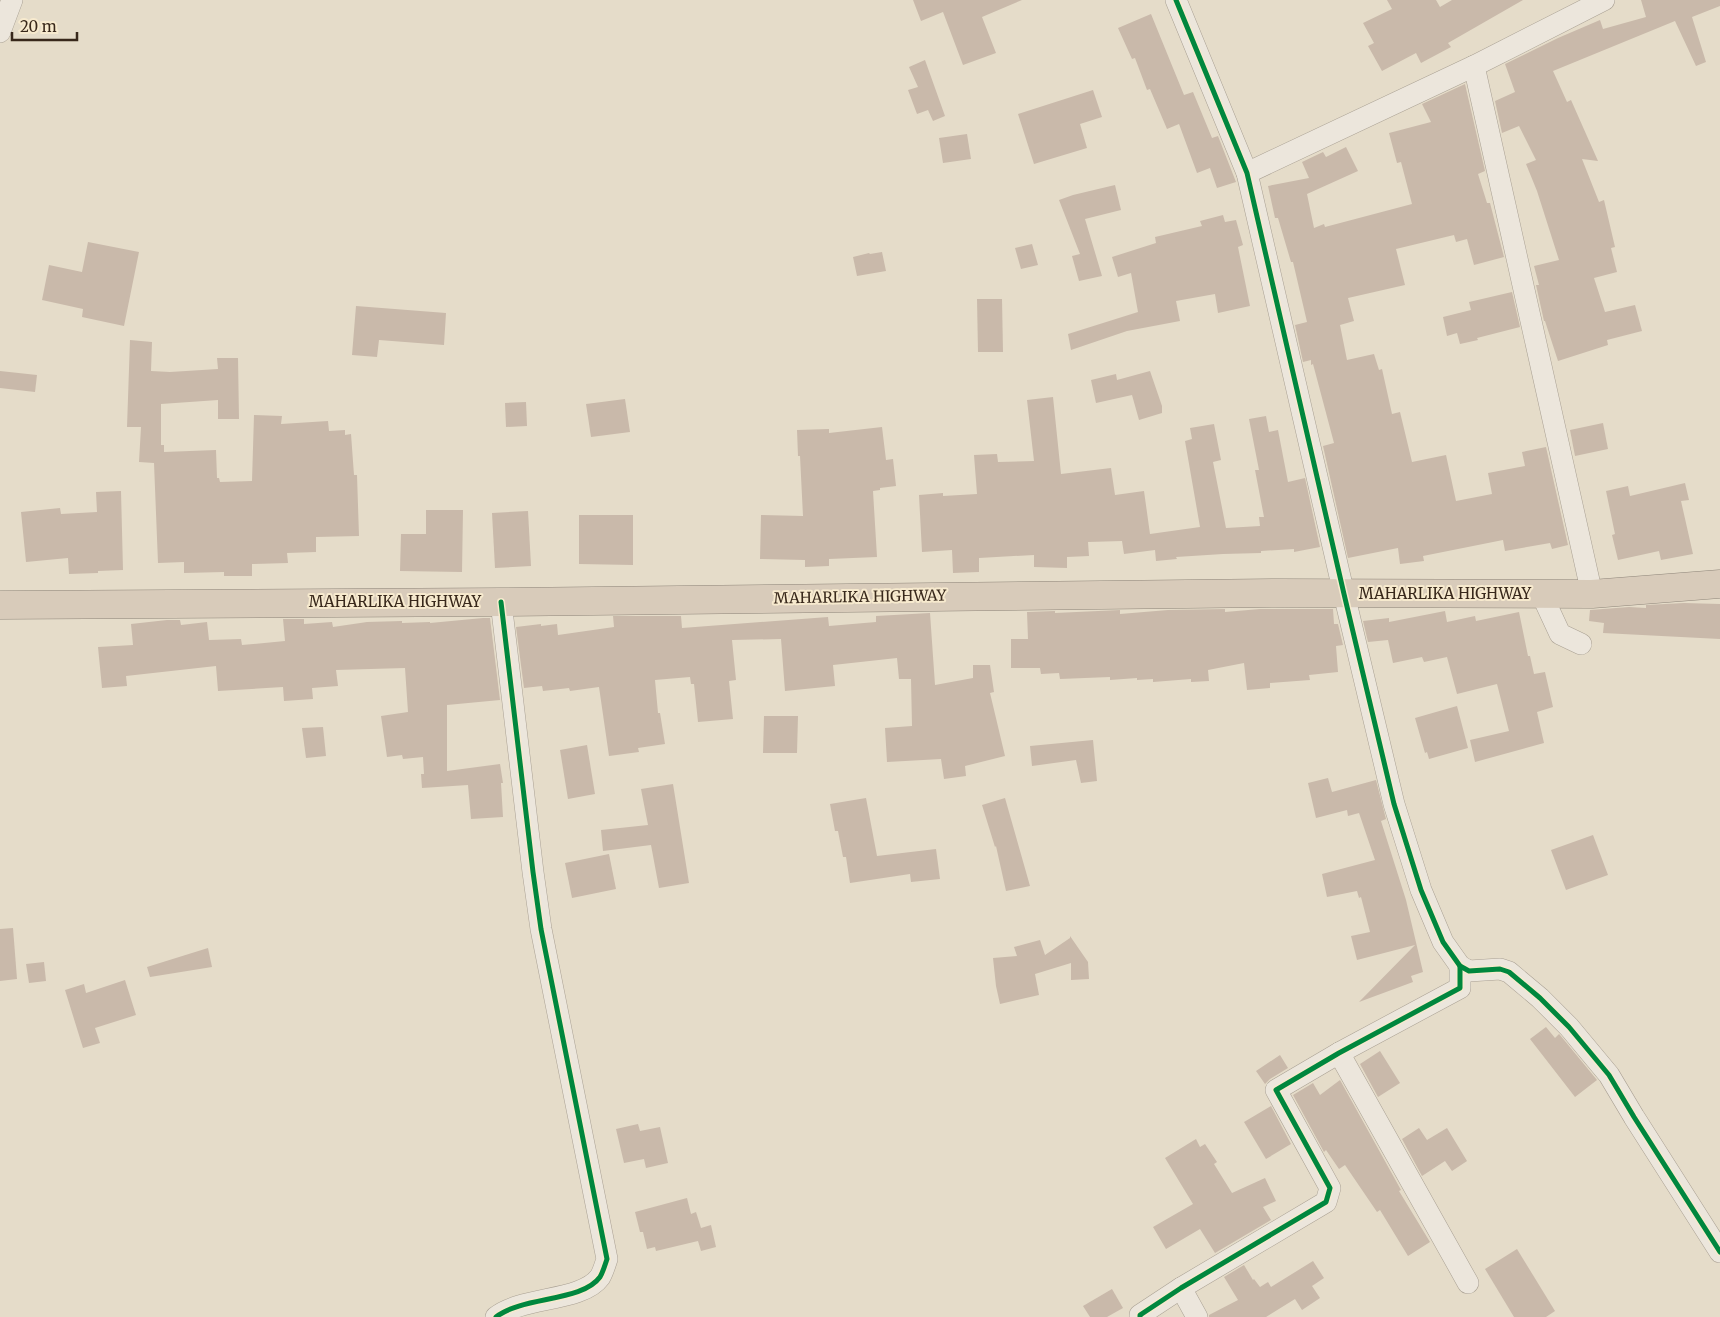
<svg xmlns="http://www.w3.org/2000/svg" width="1720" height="1317" viewBox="0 0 1720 1317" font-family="Merriweather,serif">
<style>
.building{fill:#c9b9aa}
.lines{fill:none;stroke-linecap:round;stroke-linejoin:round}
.minor-casing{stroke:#a9a093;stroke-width:22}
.highway-casing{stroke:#8f867a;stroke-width:29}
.minor{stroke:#ece6dc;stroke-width:21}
.highway{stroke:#d8cbba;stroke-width:28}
.cycleway-casing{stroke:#f7eace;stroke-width:8}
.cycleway{stroke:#00873e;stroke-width:5}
.labels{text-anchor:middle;stroke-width:4;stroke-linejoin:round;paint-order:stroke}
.street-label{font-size:15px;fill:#38281b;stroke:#f7eace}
</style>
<rect width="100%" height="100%" fill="#e5dcc9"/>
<g class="building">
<path d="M913,0h109l-40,17 14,36 -33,12 -20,-53 -22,9z"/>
<path d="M1387,0h49l4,7 12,-7h71l-75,43 3,4 -30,16 -5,-10 -34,18 -14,-25 6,-3 -11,-20 29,-14z"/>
<path d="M1641,0h79v6l-28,11 14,45 -10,4 -21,-45 -122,50 14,31 4,-2 27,61 -16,-2 17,43 5,-2 11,47 -4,1 6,24 -23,6 11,34 30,-7 7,26 -35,9 1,5 -50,16 -13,-40h-1l-8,-36h3l-5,-19 25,-6 -22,-69 -11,-27 10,-4 -17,-34 -17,7 -7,-32 20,-9 -10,-28 53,-26 42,-18 3,9 43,-12z"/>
<path d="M1151,14l33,81 9,-3 19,46 6,-2 18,46 -19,6 -7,-20 -13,5 -18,-49 -12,5 -17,-40 -3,1 -12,-32 -3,1 -14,-31z"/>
<path d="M925,60l20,56 -12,5 -5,-11 -11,4 -9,-24 10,-3 -9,-20z"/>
<path d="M1465,84l20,87 -7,3 9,29h3l14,54 -30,8 -7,-26 -11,3 -2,-7 -58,14 9,36 -57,13 6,23 -14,4 7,35 27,-6 5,16 3,-1 10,45 8,-2 12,50 34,-7 10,46 36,-7 -4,-21 37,-7 -3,-14 24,-5 22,98 -16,4 -2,-6 -45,8 -2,-11 -80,16 1,5 -24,3 -2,-16 -50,10 -25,-112 11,-3 -21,-79 -2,1v-5l-8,2 -8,-37 12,-3 -14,-60h-2l-13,-44h-3l-7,-32 41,-8 -7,-16 21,-10 3,5 20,-10 12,24 -51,23 7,34 10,-4 1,3 87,-23 -11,-42 -4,1 -8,-30 42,-11 -9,-18z"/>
<path d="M1093,90l9,27 -22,7 7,24 -53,16 -16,-50z"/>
<path d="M967,134l4,25 -28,4 -4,-25z"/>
<path d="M1115,185l6,25 -36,9 17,57 -23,5 -7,-25 8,-2 -21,-54 14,-5z"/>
<path d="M1223,215l2,7 11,-2 7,25 -5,2 12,59 -32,7 -3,-19 -39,7 4,20 -53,10 -56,19 -3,-16 70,-22 -7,-39 -13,4 -6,-20 44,-14 -1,-6 47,-11 -2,-5z"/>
<path d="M88,242l51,10 -15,74 -42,-9 1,-8 -41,-9 7,-35 33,7z"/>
<path d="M1032,244l6,21 -17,4 -6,-21z"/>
<path d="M882,252l4,19 -29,5 -4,-19 16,-4 1,1z"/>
<path d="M1512,292l8,35 -43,11 1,2 -18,4 -3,-11 -10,3 -4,-19 28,-7 -2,-8z"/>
<path d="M977,299h25l1,53h-25z"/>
<path d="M356,306l90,7 -2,32 -65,-5 -2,17 -25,-2z"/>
<path d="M130,340l22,2 -1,29 19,1 48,-3 -1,-11h21l1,61h-21v-19l-57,4v41h3v7l52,-2 1,28h2l1,4 32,-1 2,-66 28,1 -1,8 47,-3 1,10 16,-1v5l6,-1 3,41h3l2,61 -43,1v15l-29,1 1,10 -36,1v12h-28v-4l-40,1v-11l-26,1 -4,-100 -15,-1 2,-35h-14z"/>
<path d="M0,371l37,4 -2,17 -35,-4z"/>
<path d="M1150,371l12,35v7l-23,7 -7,-25 -36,8 -5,-23 25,-6 1,6z"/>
<path d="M1053,397l8,77 50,-6 4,27 29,-4 6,43 50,-7 -15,-86 7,-2 -2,-11 24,-4 7,36 -8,2 13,66 34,-2 -1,-9h5l-9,-47h4l-10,-51 17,-3 3,16 9,-2 10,52 17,-4 15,69 -26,5v-3l-33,2v2l-38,1 -47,3 1,2 -21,2 -1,-11 -31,4 -2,-13 -34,1 1,14 -22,1v11l-33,-1v-12l-55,3v14l-26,1 -1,-23 -30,2 -3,-57 24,-2v3l34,-2 -3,-39 23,-1 1,8 36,-1 -7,-61z"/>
<path d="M625,399l5,33 -39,5 -5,-33z"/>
<path d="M526,402l1,24 -21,1 -1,-24z"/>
<path d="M1603,423l5,26 -33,7 -5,-26z"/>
<path d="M882,427l4,33 7,-1 3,27 -16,2v2l-7,1 4,66 -48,2v7l-24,1v-7l-45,-1 1,-44 42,1 -3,-60h-2l-1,-26 32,-1v4z"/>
<path d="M1685,483l4,17 -8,1 12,53 -32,6 -2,-9 -41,9 -6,-25 3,-1 -9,-43 22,-5 2,10z"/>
<path d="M121,491l2,79 -25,1v2l-29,1 -1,-16 -42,4 -5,-50 39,-4 1,6 36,-2 -1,-20z"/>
<path d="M426,510h37l-1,62 -62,-1 1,-37h25z"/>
<path d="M528,511l3,55 -36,2 -3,-55z"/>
<path d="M579,515h54v50l-54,-1z"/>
<path d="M1684,603l36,1v35l-117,-6 1,-10 -15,-2 1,-11 39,-3 17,1v-3z"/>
<path d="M1225,609v3l35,-3h73l1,15h4l5,21 -7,1 2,26 -29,3 1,5 -40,3v5l-23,2 -3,-27 -36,7 1,11 -18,1v-3l-38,3v-3l-16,1v-2l-27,2v-3l-50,2 -1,-6 -18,1 -1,-6h-29v-29h17l-1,-27 28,-1v2l65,-3v4l48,-4z"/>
<path d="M1445,611l2,11 28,-6 1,5 43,-9 9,44h2l4,18 11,-2 8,35 -16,5 7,31 -69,19 -5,-22 39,-9 -12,-47 -40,10 -10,-37 -23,5 -2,-5 -29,6 -5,-23 -20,2 -5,-21 26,-3v4z"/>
<path d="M930,613l5,72 38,-7v-13h17l4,27 -4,1 15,63 -40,10 1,10 -22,3 -3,-20 -54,3 -2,-34 27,-2 -1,-47h-12l-2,-21 -64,7 2,21 -50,5 -4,-52 -49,1 4,40 -7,1 4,38 -35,3 -4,-38h-3l-1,-7 -35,3 3,33h2l5,31 -27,4 1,4 -30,4 -10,-69 -29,4 -1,-3 -26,3 -1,-5 -18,2 -8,-61 25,-3v2l16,-2 1,11 56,-8 -1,-11h68l1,12 146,-11 1,9 47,-4v-6z"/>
<path d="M483,618h7l10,82 -53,5v66l53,-7 3,19h-2l2,34 -32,2 -3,-34 -46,3 -1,-14h3l-1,-17 -20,2 -1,-4 -15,2 -6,-41 27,-4 -3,-44 -69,2 2,16 -26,2 1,11 -29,2 -1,-14 -65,4 -2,-25 -90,10 1,10 -25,2 -4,-41 35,-2 -2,-21 36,-4h13l1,5 26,-3 2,18 32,-1 1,6 43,-4 -2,-22h21v5l28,-2 1,5 34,-5 35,-1v2l28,-1v1z"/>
<path d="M1457,706l11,42 -39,11 -2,-7 -2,1 -10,-35z"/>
<path d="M764,716h34l-1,37h-34z"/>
<path d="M323,727l3,29 -20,2 -4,-30z"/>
<path d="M1093,740l4,41 -16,2 -5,-23 -44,6 -2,-20z"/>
<path d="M587,745l8,49 -27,5 -8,-49z"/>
<path d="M1328,778l4,14 44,-12 10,39 -5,2 25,79 17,72 -12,4 2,6 -54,20 56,-57 -58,15 -6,-24 19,-4 -9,-35 -2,1 -2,-7 -30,6 -5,-23 53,-14 -16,-47 -11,3 -1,-6 -31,8 -8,-35z"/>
<path d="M673,784l16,99 -30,5 -8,-43 -48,6 -2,-21 47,-5 -7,-36z"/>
<path d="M866,798l11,58 59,-7 4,30 -29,3 -1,-8 -60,9 -4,-26h-3l-5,-26h-3l-5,-27z"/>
<path d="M1005,798l25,88 -24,5 -10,-45 -1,1 -13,-42z"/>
<path d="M1593,835l15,40 -42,15 -15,-40z"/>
<path d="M609,854l7,35 -44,9 -7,-35z"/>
<path d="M13,928l4,51 -17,2v-52z"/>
<path d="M1070,936l18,26 1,17 -18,1v-17l-36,11 4,21 -39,9 -4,-18 -3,-28 24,-2 -3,-9 26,-7 5,15 25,-17z"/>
<path d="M208,948l4,19 -62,10 -3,-10z"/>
<path d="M44,962l2,19 -17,2 -3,-19z"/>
<path d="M125,980l11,35 -41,13 5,15 -17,5 -18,-58 19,-6 2,9z"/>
<path d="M1546,1027l9,11 4,-4 1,1 37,45 -22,17 -45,-58z"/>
<path d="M1380,1051l20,32 -22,14 -18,-33z"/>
<path d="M1280,1055l8,13 -18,11 -5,5 -9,-13z"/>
<path d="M1340,1080l61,110 -2,1 31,51 -22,14 -28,-46 -3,2 -32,-47 -6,4 -13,-19 -2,2 -31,-57 20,-12 7,12z"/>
<path d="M1271,1106l20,38 -25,15 -22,-37z"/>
<path d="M638,1124l2,7 20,-4 8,36 -22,5 -2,-9 -20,4 -8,-34z"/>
<path d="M1419,1128l8,12 20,-12 20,33 -15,10 -7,-10 -23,15 -20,-37z"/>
<path d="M1196,1139l4,8 5,-3 12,18 -3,2 18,29 33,-15 11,23 -13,6 8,13 -56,33 -15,-24 -34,20 -13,-22 40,-23 -28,-46z"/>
<path d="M687,1198l4,16 5,-2 5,16 10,-3 5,22 -15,4 -3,-10 -42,10 -1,-4 -8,2 -4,-17h-3l-5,-20z"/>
<path d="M1517,1249l38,62 -9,6h-32l-29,-48z"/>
<path d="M1313,1261l11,17 -12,8 8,12 -18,12 -7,-11 -29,18h-57v-2l29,-15 -14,-23 20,-12 9,15 1,-1 6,8 8,-5 3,5z"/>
<path d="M1112,1289l11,19 -16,9h-17l-7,-11z"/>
</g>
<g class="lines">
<g class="minor-casing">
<g id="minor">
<path d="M1176,0l71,173 97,421 50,210 27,86 22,52 17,24 9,5 31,-2 9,3 31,26 29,29 40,48 25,42 86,135"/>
<path d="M0,32l12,-32"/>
<path d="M1474,66l118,528"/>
<path d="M1247,173l227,-107 130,-66"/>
<path d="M1541,593l19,41 21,10"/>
<path d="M1339,1053l129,230"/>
<path d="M1181,1288l16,29"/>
<path d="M496,1317c27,-21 86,-15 104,-40 3,-5 5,-12 7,-18l-66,-330 -8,-57 -32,-270"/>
<path d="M1140,1317v-2l41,-27 145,-86 4,-14 -54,-98 63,-37 121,-65v-22"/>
</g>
</g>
<g class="highway-casing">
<path id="highway" d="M0,605l501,-3 774,-9 317,1 128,-10"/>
</g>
<use href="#minor" class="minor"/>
<use href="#highway" class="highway"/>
<g class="cycleway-casing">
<g id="cycleway">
<path d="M1176,0l71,173 97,421 50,210 27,86 22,52 17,24 9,5 31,-2 9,3 31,26 29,29 40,48 25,42 86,135"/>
<path d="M496,1317c27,-21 86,-15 104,-40 3,-5 5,-12 7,-18l-66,-330 -8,-57 -32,-270"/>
<path d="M1140,1317v-2l41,-27 145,-86 4,-14 -54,-98 63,-37 121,-65v-22"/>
</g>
</g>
<use href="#cycleway" class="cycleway"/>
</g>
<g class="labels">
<g class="street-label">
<text x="1445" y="599">MAHARLIKA HIGHWAY</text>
<text transform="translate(860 597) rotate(-1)" y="5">MAHARLIKA HIGHWAY</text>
<text x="395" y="607">MAHARLIKA HIGHWAY</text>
</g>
</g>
<path d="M12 32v8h65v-8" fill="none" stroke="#38281b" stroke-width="2.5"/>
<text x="20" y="32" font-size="15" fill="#38281b" stroke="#f7eace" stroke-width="4" paint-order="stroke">20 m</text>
</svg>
